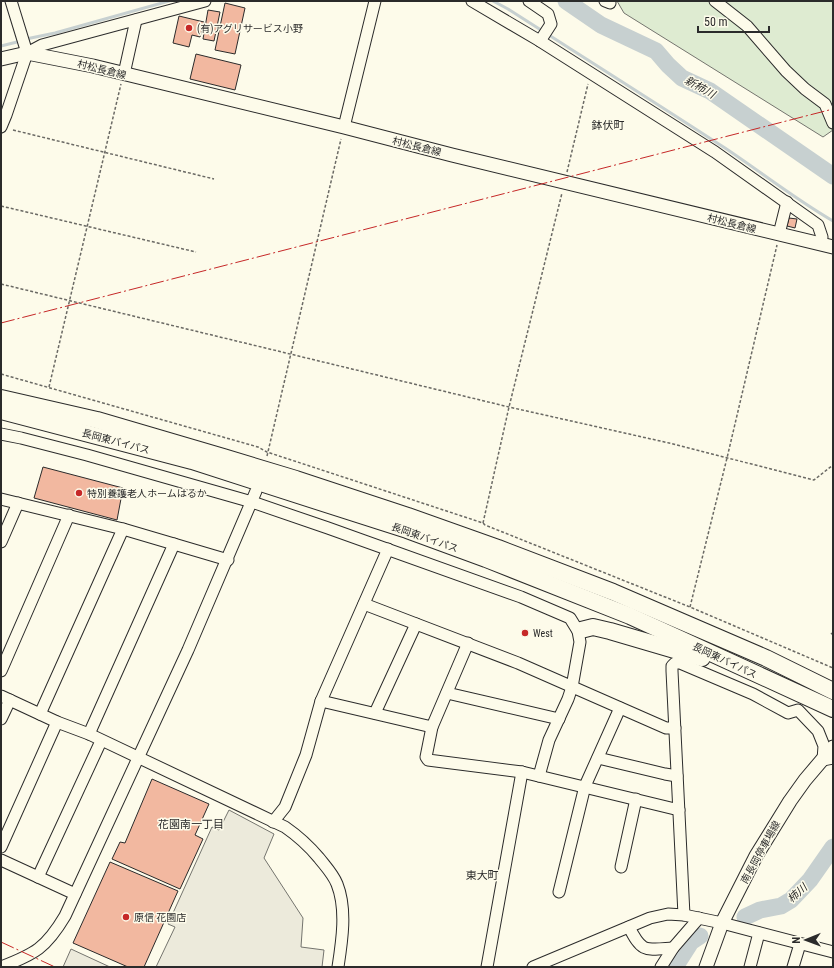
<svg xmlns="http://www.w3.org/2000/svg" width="834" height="968" viewBox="0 0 834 968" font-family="'Roboto Condensed','Noto Sans JP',sans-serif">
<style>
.green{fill:#deebd1;stroke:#74746e}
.parking{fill:#eceadb;stroke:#74746e}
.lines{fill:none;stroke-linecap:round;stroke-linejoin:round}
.stream{stroke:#c7d0d0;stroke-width:3}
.river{stroke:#c7d0d0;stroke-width:17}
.building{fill:#f2b8a0;stroke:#2b2b2b}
.minor-casing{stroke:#2b2b2b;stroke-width:13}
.major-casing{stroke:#2b2b2b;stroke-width:15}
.highway-casing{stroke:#2b2b2b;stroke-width:18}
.path{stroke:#6a6964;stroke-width:1.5;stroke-dasharray:3 2;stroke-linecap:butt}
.minor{stroke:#fdfbea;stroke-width:11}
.major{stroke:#fdfbea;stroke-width:13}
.highway{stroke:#fdfbea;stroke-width:16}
.power{stroke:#c62828;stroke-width:1;stroke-dasharray:14 3 2 3;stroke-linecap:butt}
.poi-dot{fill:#c62828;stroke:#fdfbea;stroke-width:1.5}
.labels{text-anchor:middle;stroke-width:3;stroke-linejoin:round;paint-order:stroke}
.poi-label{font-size:10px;fill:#2b2b2b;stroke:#fdfbea;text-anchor:start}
.street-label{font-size:10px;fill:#2b2b2b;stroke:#fdfbea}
.water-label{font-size:11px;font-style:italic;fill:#2b2b2b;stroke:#fdfbea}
.neighbourhood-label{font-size:11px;fill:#2b2b2b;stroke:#fdfbea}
</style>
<rect width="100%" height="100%" fill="#fdfbea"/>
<path class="green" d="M617,1h216v129l-10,7 -199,-124z"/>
<g class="parking">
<path d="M229,810l45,24 -10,24 39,60 -2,29 23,3 -2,17h-166l19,-40 -7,-3 44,-97 7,3z"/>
<path d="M71,949l39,18h-47z"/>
</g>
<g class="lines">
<g class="stream">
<path d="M493,1l15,8c72,46 145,92 217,139 36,24 70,51 108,73"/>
<path d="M26,39l29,-6 114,-32"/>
<path d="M1,46l20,-5"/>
</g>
<g class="river">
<path d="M566,1l35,24 55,26 12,14 14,13 28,13 123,85"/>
<path d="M745,917l15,-7 21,-4 10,-6 19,-20 23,-33"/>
<path d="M675,967l16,-25 9,-6"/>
</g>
</g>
<g class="building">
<path d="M225,3l20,5 -10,46 -20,-4z"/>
<path d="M208,10l12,2 -6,29 -11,-2z"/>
<path d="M179,16l25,6 -4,15 -8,-2 -3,12 -16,-4z"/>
<path d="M196,54l45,11 -6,25 -45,-11z"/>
<path d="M789,218l8,1 -2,9 -8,-2z"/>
<path d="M43,467l80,21 -6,32 -83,-22z"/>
<path d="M152,779l57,25 -14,31 8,4 -23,50 -68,-30 8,-17 5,1z"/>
<path d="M110,862l68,29 -34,76h-16l-55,-24z"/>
</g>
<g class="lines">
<g class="minor-casing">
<g id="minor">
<path d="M11,1l16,52"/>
<path d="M472,1l68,40 175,111 103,73 4,12 -1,7"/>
<path d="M529,1l19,13 3,10 -11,17"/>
<path d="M605,1l5,2"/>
<path d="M715,1l32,25 39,45 19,18 20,15 8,19"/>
<path d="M124,74l12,-54"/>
<path d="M1,127l5,-12 21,-62 15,-8 163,-44"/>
<path d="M344,127l31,-126"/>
<path d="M779,234l8,-32"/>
<path d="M1,434l20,4 66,17 165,47 76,26 193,69 49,21 8,13 3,-1"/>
<path d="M1,499l122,30 105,31"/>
<path d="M1,542l17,-39"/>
<path d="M364,604l154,59 148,65h9"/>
<path d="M468,643l-36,84 -6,30 2,3 94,12 157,38"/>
<path d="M1,671l68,-156"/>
<path d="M447,693l112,26"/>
<path d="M1,696l56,26 32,12 196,93c13,9 24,19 34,31 7,9 14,16 18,26 10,25 5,57 1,83"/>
<path d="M321,701l111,26"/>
<path d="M375,713l41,-89"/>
<path d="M40,714l83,-185"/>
<path d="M1,719l9,-19"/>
<path d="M89,734l85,-190"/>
<path d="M598,758l67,16 12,2"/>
<path d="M539,776l10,-36 19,-41 4,-12 8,-45 -2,-11"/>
<path d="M273,822l12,-15 21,-52 15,-54 67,-152"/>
<path d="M1,847l56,-125"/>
<path d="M1,860l74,34"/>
<path d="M621,867l15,-68"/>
<path d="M38,877l63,-136"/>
<path d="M559,892l26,-106 35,-78"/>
<path d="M684,915l-12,-244v-5l3,-3h5l73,31 35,19 10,-3 20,21 6,15 -1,14 10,-2"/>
<path d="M629,927c13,26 16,23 44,21"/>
<path d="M1,967c34,-13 45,-19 64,-51l123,-266 68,-159"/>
<path d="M487,967l35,-195"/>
<path d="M533,967l117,-49 18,-4 16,1 38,8 111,29"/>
<path d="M661,967l12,-19 26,-30"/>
<path d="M750,967l9,-34"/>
<path d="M793,967l7,-23"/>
</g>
</g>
<g class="major-casing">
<g id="major">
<path d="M1,59l26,-6 66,13 251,61 108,28 381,92"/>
<path d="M706,967l16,-44 34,-67 34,-55 15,-21 28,-33"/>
</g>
</g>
<g class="highway-casing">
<g id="highway">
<path d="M1,398l96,22 126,37 73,22 112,37 90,32 115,44 153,66 67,33"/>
<path d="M1,411l191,50 215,69 79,29 144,57 203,93"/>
<path d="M581,630l12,-3 17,4 92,27"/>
</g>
</g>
<g class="path">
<path d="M13,130l201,49"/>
<path d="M567,172l21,-88"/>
<path d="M1,206l195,46"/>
<path d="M1,284l508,123 160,36 145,37 19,-15"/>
<path d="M1,374l257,73 9,5 216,71 2,2 205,82 143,61"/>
<path d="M49,387l72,-303"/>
<path d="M267,456l74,-317"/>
<path d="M483,523l26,-116 53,-214"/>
<path d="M690,607l37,-149 50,-213"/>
<path d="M831,633l2,2"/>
</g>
<use href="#minor" class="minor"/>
<use href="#major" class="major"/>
<use href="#highway" class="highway"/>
<g class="power">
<path d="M1,323l832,-214"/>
<path d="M1,942l54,25"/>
</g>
</g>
<g class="poi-dot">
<circle cx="189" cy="28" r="4"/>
<circle cx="79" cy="493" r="4"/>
<circle cx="525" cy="633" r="4"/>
<circle cx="126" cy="917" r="4"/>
</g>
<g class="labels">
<g class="poi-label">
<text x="197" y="32">(有)アグリサービス小野</text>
<text x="87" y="497">特別養護老人ホームはるか</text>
<text x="533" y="637">West</text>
<text x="134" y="921">原信 花園店</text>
</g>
<g class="street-label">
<text transform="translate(102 69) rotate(14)" y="4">村松長倉線</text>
<text transform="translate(417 146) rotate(14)" y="4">村松長倉線</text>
<text transform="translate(732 223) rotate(14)" y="4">村松長倉線</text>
<text transform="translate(116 441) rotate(15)" y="4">長岡東バイパス</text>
<text transform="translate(425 537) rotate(19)" y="4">長岡東バイパス</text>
<text transform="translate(725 660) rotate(25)" y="4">長岡東バイパス</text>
<text transform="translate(760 852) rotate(-61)" y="4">南長岡停車場線</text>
</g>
<g class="water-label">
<text transform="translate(700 87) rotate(29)" y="4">新柿川</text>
<text transform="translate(797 893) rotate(-42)" y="4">柿川</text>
</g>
<g class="neighbourhood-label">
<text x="608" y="129">鉢伏町</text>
<text x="191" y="828">花園南一丁目</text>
<text x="482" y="879">東大町</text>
</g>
</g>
<rect width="834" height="968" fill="none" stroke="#2b2b2b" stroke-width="4"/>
<g transform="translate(806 940) rotate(269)" stroke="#fdfbea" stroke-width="3" paint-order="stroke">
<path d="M0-3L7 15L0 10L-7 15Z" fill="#2b2b2b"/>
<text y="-6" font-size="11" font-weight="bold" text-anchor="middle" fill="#2b2b2b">N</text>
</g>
<path d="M698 26v6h71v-6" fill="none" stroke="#2b2b2b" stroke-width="2"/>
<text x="704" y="26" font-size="12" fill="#2b2b2b" stroke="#fdfbea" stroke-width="3" paint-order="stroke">50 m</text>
</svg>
